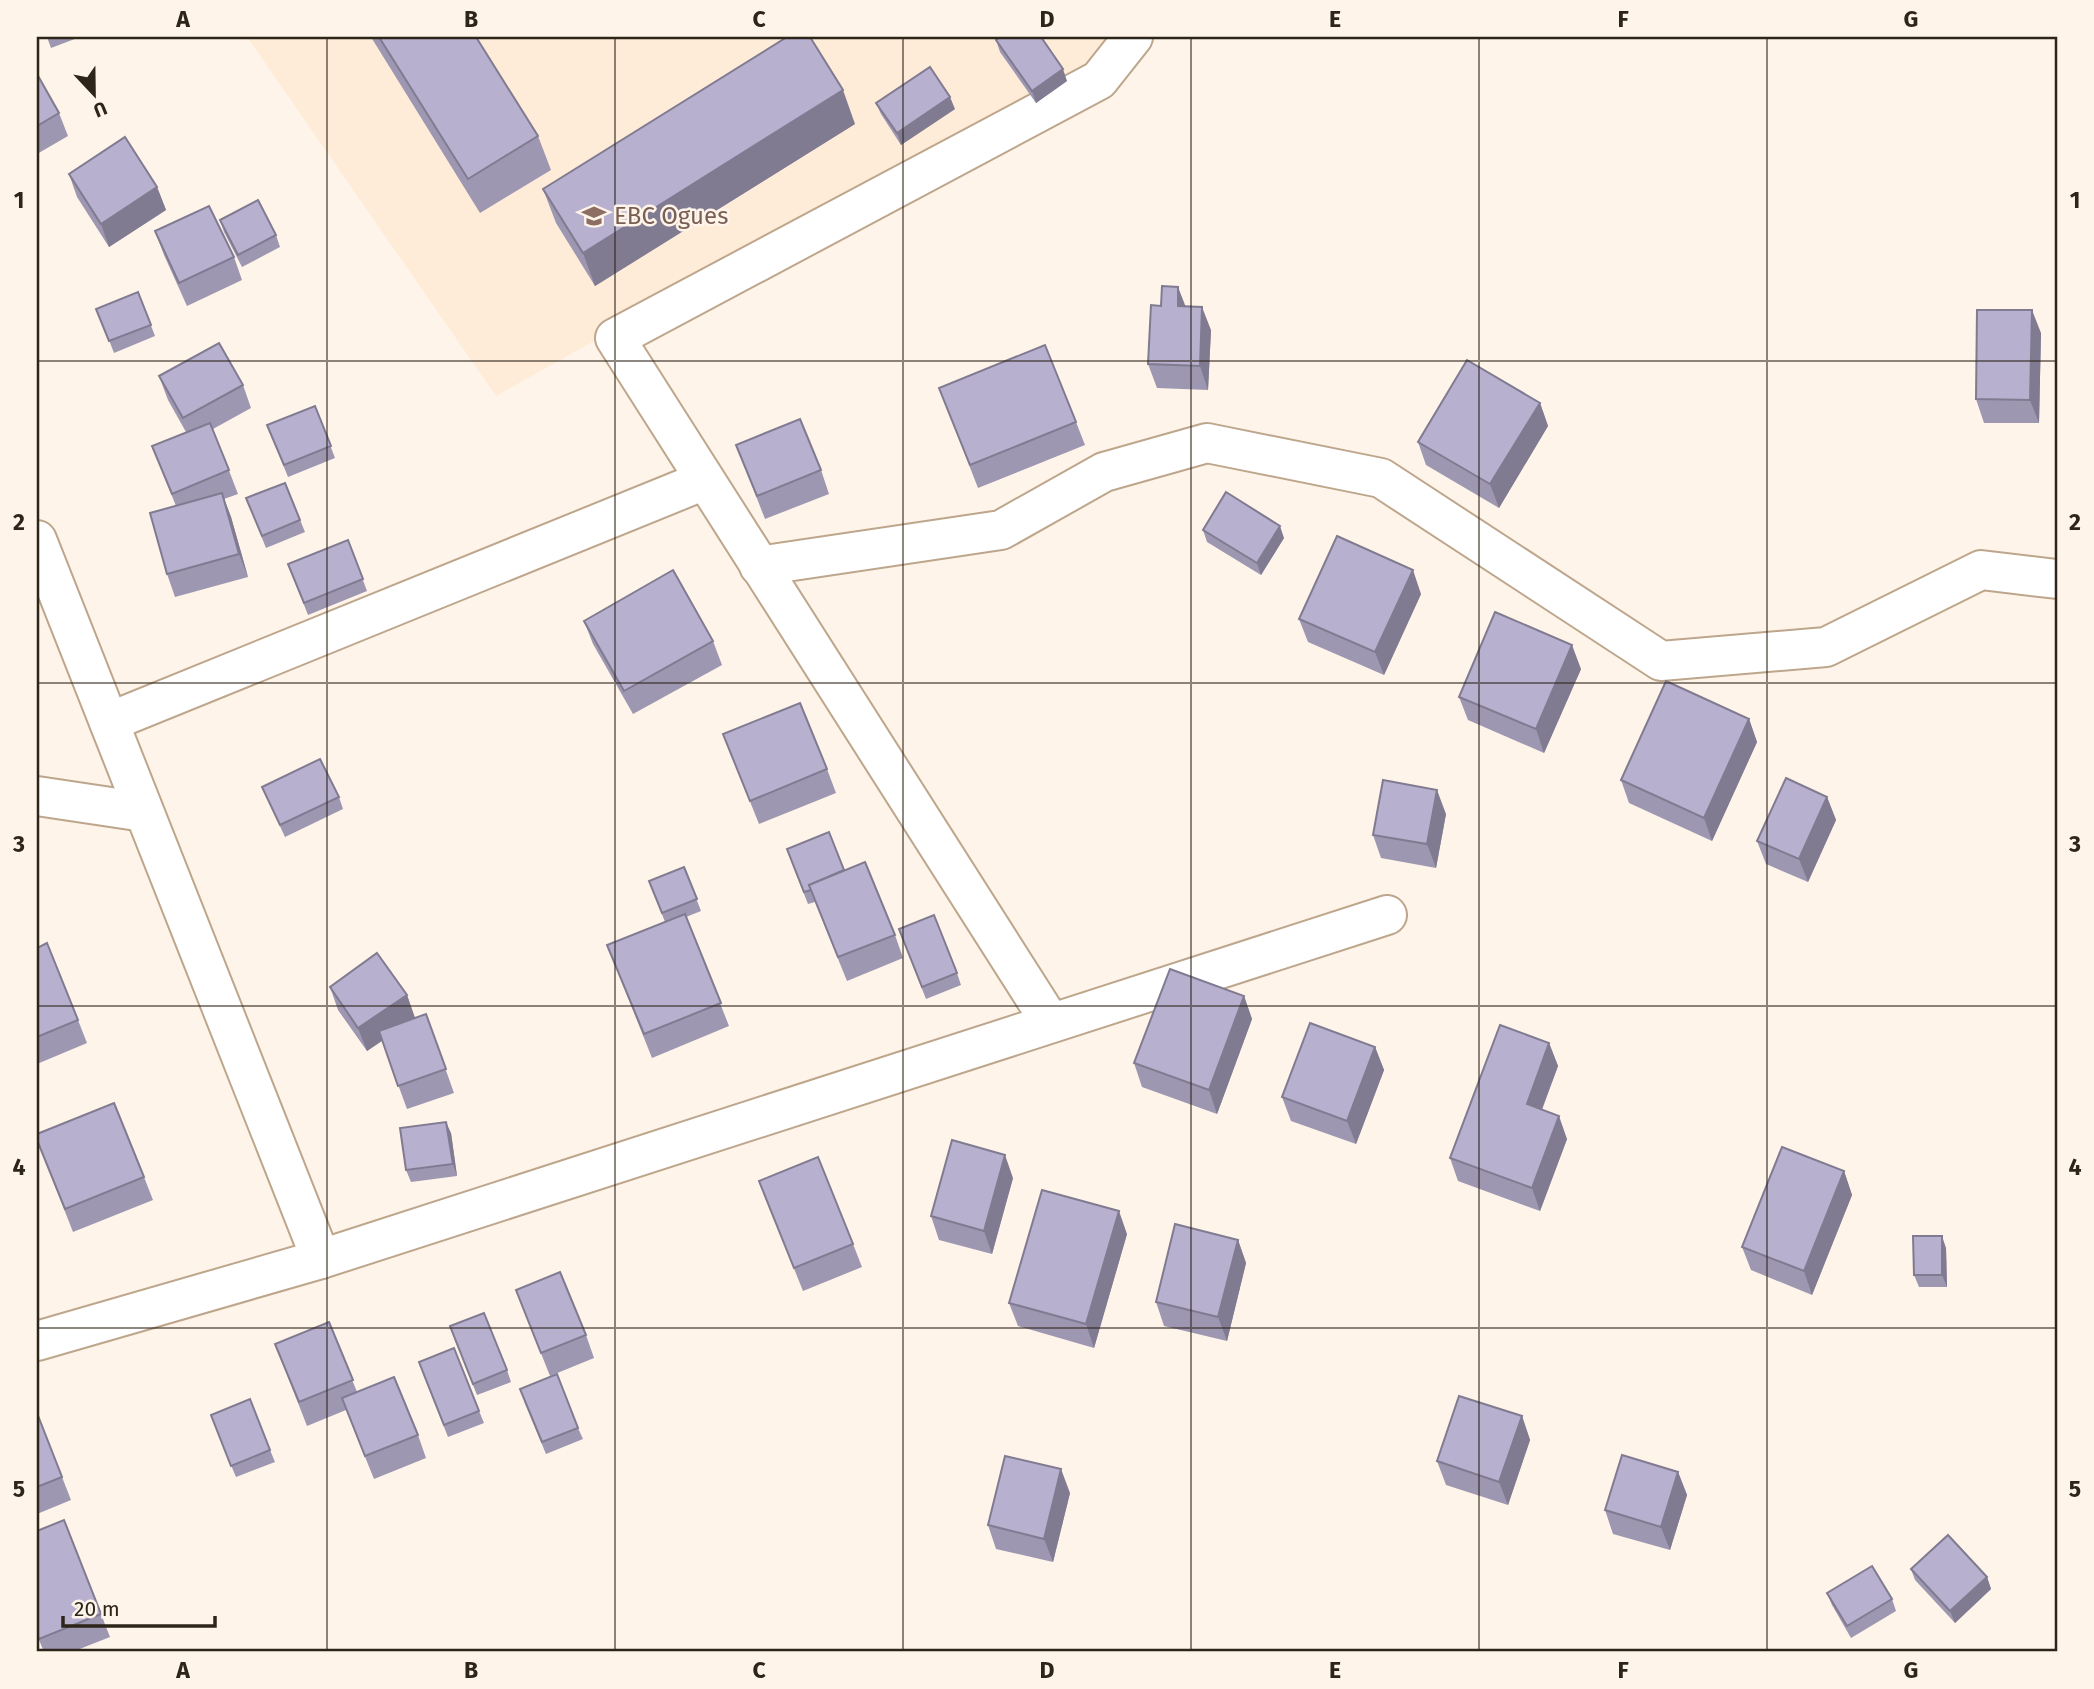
<svg xmlns="http://www.w3.org/2000/svg" width="2094" height="1689" viewBox="0 0 2094 1689" font-family="'Fira Sans',sans-serif">
<style>
.built{fill:#feecd8}
.lines{fill:none;stroke-linecap:round;stroke-linejoin:round}
.minor-casing{stroke:#bda68c;stroke-width:42}
.minor{stroke:#fff;stroke-width:38}
.wall{fill:#9d97b2}
.shaded-wall{fill:#807b91}
.building{fill:#b7b0cf;stroke:#807b91;stroke-width:2}
.grid{fill:none;stroke:#2d241a;stroke-width:2;stroke-opacity:0.55}
.labels{text-anchor:middle;stroke-width:5;stroke-linejoin:round;paint-order:stroke}
.education-label{font-size:24px;fill:#785e54;stroke:#fef4e9;text-anchor:start}
.neatline{fill:none;stroke:#2d241a;stroke-width:2.5}
.grid-label{font-size:23px;text-anchor:middle;font-weight:bold;fill:#2d241a}
</style>
<rect width="100%" height="100%" fill="#fef4e9"/>
<path class="built" d="M247,37h889l-640,359z"/>
<g class="lines">
<g class="minor-casing">
<g id="minor">
<path d="M37,540l284,719"/>
<path d="M759,566l242,-36 103,-58 103,-29 174,35 280,183 165,-14 155,-77 76,9"/>
<path d="M109,722l596,-242"/>
<path d="M37,796l107,16"/>
<path d="M1051,1023l-436,-685 484,-258 34,-43"/>
<path d="M37,1341l284,-82 1066,-344"/>
</g>
</g>
<use href="#minor" class="minor"/>
</g>
<g class="wall">
<path d="M47,37h33l-29,11z"/>
<path d="M371,37h105l62,99 13,34 -71,43z"/>
<path d="M996,40l71,41 -31,22 -36,-51z"/>
<path d="M37,74l22,39 9,23 -31,18z"/>
<path d="M876,103l79,6 -54,36 -20,-31z"/>
<path d="M855,124l-260,162 -39,-63 -13,-34z"/>
<path d="M69,174l88,13 9,23 -57,37 -32,-50z"/>
<path d="M220,220l56,15 4,12 -38,20 -18,-35z"/>
<path d="M155,231l79,26 8,23 -55,26 -23,-51z"/>
<path d="M138,292l17,44 -41,17 -17,-44z"/>
<path d="M1186,306l25,24 -3,60 -51,-2 -9,-24z"/>
<path d="M2041,333l-2,90h-55l-8,-24z"/>
<path d="M159,376l84,9 8,23 -38,21 25,65 -14,5 7,18 17,60 -73,20 -8,-23 9,-68 -24,-60 34,-14 -18,-32z"/>
<path d="M939,388l137,34 9,23 -107,43z"/>
<path d="M1540,403l8,23 -49,82 -73,-43 -8,-23z"/>
<path d="M315,406l20,52 -47,19 -21,-52z"/>
<path d="M736,445l85,25 8,24 -64,25z"/>
<path d="M285,483l20,49 -39,16 -20,-50z"/>
<path d="M1203,530l81,8 -23,37 -54,-33z"/>
<path d="M348,540l19,51 -59,24 -20,-51z"/>
<path d="M1421,594l-37,81 -76,-33 -9,-23z"/>
<path d="M584,621l129,20 9,24 -89,49 -40,-70z"/>
<path d="M1581,669l-37,84 -76,-33 -9,-23z"/>
<path d="M1749,719l8,23 -45,99 -83,-38 -8,-23z"/>
<path d="M723,734l104,35 9,24 -77,31z"/>
<path d="M262,787l77,10 4,12 -58,28 -18,-39z"/>
<path d="M1827,797l9,23 -28,62 -42,-18 -9,-23z"/>
<path d="M1446,814l-10,54 -55,-10 -8,-23z"/>
<path d="M791,861l53,9 51,65 8,23 -56,23 -32,-79 -7,2z"/>
<path d="M684,867l17,44 -15,6 43,109 -77,32 -45,-113 58,-23 -16,-41z"/>
<path d="M903,941l54,32 4,12 -35,14z"/>
<path d="M37,948l41,72 9,23 -50,21z"/>
<path d="M330,987l77,8 8,23 11,-4 28,79 -47,16 -25,-68 -15,10 -29,-41z"/>
<path d="M1244,996l8,23 -35,95 -75,-27 -8,-24z"/>
<path d="M1549,1043l9,23 -16,44 25,29 -27,72 -82,-30 -8,-23z"/>
<path d="M1375,1047l9,23 -28,74 -65,-23 -9,-24z"/>
<path d="M451,1133l6,43 -46,6 -5,-12z"/>
<path d="M37,1140l107,37 9,23 -80,32z"/>
<path d="M1844,1171l8,24 -40,100 -61,-25 -9,-23z"/>
<path d="M1013,1178l-21,76 -53,-14 -8,-24z"/>
<path d="M759,1181l94,63 9,23 -59,24z"/>
<path d="M1127,1234l-33,114 -76,-22 -9,-23z"/>
<path d="M1238,1240l8,23 -19,78 -63,-15 -8,-24z"/>
<path d="M1946,1248l1,39h-28l-5,-12z"/>
<path d="M516,1290l70,45 8,23 -44,18z"/>
<path d="M329,1322l28,70 61,43 8,23 -52,21 -28,-69 -39,16 -32,-82z"/>
<path d="M454,1338l53,32 4,12 -34,13z"/>
<path d="M423,1374l56,37 5,12 -36,14z"/>
<path d="M524,1401l54,27 5,11 -37,15z"/>
<path d="M37,1413l34,87 -34,14z"/>
<path d="M1522,1416l8,24 -22,65 -62,-20 -9,-24z"/>
<path d="M215,1427l55,23 5,12 -39,15z"/>
<path d="M1678,1472l9,23 -17,55 -57,-16 -8,-24z"/>
<path d="M1070,1493l-17,69 -57,-13 -8,-24z"/>
<path d="M37,1531l64,83 9,23 -38,15h-28l-7,-17z"/>
<path d="M1911,1569l76,8 4,12 -36,34 -40,-43z"/>
<path d="M1827,1593l65,6 4,12 -45,27 -19,-33z"/>
</g>
<g class="shaded-wall">
<path d="M1063,69l4,12 -31,22 -4,-12z"/>
<path d="M843,90l12,34 -260,162 -12,-33z"/>
<path d="M950,97l5,12 -54,36 -4,-12z"/>
<path d="M157,187l9,23 -57,37 -8,-23z"/>
<path d="M1178,287l9,23 -9,-4z"/>
<path d="M1202,307l9,23 -3,60 -8,-24z"/>
<path d="M2032,310l9,23 -2,90 -9,-23z"/>
<path d="M1540,403l8,23 -49,82 -9,-24z"/>
<path d="M222,493l9,24 17,60 -9,-23z"/>
<path d="M1280,526l4,12 -23,37 -4,-12z"/>
<path d="M1413,570l8,24 -37,81 -9,-23z"/>
<path d="M1572,645l9,24 -37,84 -8,-24z"/>
<path d="M1749,719l8,23 -45,99 -8,-23z"/>
<path d="M1437,790l9,24 -10,54 -9,-24z"/>
<path d="M1827,797l9,23 -28,62 -9,-23z"/>
<path d="M407,995l8,23 -48,33 -9,-23z"/>
<path d="M1244,996l8,23 -35,95 -8,-24z"/>
<path d="M1549,1043l9,23 -23,61 -8,-23z"/>
<path d="M1375,1047l9,23 -28,74 -9,-23z"/>
<path d="M1559,1116l8,23 -27,72 -8,-23z"/>
<path d="M446,1122l5,11 6,43 -4,-12z"/>
<path d="M1005,1155l8,23 -21,76 -8,-23z"/>
<path d="M1844,1171l8,24 -40,100 -8,-24z"/>
<path d="M1119,1211l8,23 -33,114 -8,-24z"/>
<path d="M1942,1236l4,12 1,39 -5,-12z"/>
<path d="M1238,1240l8,23 -19,78 -9,-24z"/>
<path d="M1522,1416l8,24 -22,65 -9,-23z"/>
<path d="M1061,1469l9,24 -17,69 -9,-23z"/>
<path d="M1678,1472l9,23 -17,55 -9,-23z"/>
<path d="M1987,1577l4,12 -36,34 -5,-12z"/>
</g>
<g class="building">
<path d="M379,37h97l62,99 -70,43z"/>
<path d="M787,37h23l33,53 -260,163 -40,-64z"/>
<path d="M1000,37h41l22,32 -31,22 -36,-51z"/>
<path d="M930,67l20,30 -53,36 -21,-30z"/>
<path d="M37,74l22,39 -22,13z"/>
<path d="M125,137l32,50 -56,37 -32,-50z"/>
<path d="M258,200l18,35 -38,20 -18,-35z"/>
<path d="M209,206l25,51 -55,26 -24,-52z"/>
<path d="M1162,286l16,1v19l24,1 -2,59 -52,-2 3,-59 10,1z"/>
<path d="M138,292l13,33 -42,16 -13,-32z"/>
<path d="M1977,310h55l-2,90 -54,-1z"/>
<path d="M219,343l24,42 -60,33 -24,-42z"/>
<path d="M1045,345l31,77 -106,43 -31,-77z"/>
<path d="M1467,360l73,43 -50,81 -72,-42z"/>
<path d="M315,406l16,40 -47,19 -17,-40z"/>
<path d="M800,419l21,51 -64,26 -21,-51z"/>
<path d="M210,423l19,47 -57,24 -20,-48z"/>
<path d="M285,483l15,37 -38,16 -16,-38z"/>
<path d="M1226,492l54,34 -23,37 -54,-33z"/>
<path d="M222,493l17,61 -72,20 -17,-61z"/>
<path d="M1337,536l76,34 -38,82 -76,-33z"/>
<path d="M348,540l15,39 -59,24 -16,-39z"/>
<path d="M673,570l40,71 -89,50 -40,-70z"/>
<path d="M1495,612l77,33 -36,84 -77,-32z"/>
<path d="M1666,681l83,38 -45,99 -83,-38z"/>
<path d="M800,703l27,66 -77,32 -27,-67z"/>
<path d="M320,759l19,38 -59,28 -18,-38z"/>
<path d="M1786,778l41,19 -28,62 -42,-18z"/>
<path d="M1383,780l54,10 -10,54 -54,-9z"/>
<path d="M829,832l15,38 -35,15 2,5 -7,2 -17,-43z"/>
<path d="M865,862l30,73 -57,22 -29,-72z"/>
<path d="M684,867l13,32 -35,14 -13,-32z"/>
<path d="M685,914l36,89 -77,31 -37,-89z"/>
<path d="M934,915l23,58 -35,14 -23,-58z"/>
<path d="M47,943l31,77 -41,17v-89z"/>
<path d="M377,953l30,42 -49,33 -28,-41z"/>
<path d="M1170,969l74,27 -35,94 -75,-27z"/>
<path d="M426,1014l20,55 -48,17 -19,-55z"/>
<path d="M1310,1023l65,24 -28,74 -65,-24z"/>
<path d="M1500,1025l49,18 -22,61 32,12 -27,72 -82,-30z"/>
<path d="M114,1103l30,74 -79,32 -28,-69v-6z"/>
<path d="M446,1122l7,42 -47,6 -6,-42z"/>
<path d="M952,1140l53,15 -21,76 -53,-15z"/>
<path d="M1782,1147l62,24 -40,100 -62,-24z"/>
<path d="M818,1157l35,87 -59,24 -35,-87z"/>
<path d="M1042,1190l77,21 -33,113 -77,-21z"/>
<path d="M1175,1224l63,16 -20,77 -62,-15z"/>
<path d="M1913,1236h29v39h-28z"/>
<path d="M560,1272l26,63 -45,18 -25,-63z"/>
<path d="M484,1313l23,57 -34,14 -23,-58z"/>
<path d="M329,1322l24,58 -54,22 -24,-58z"/>
<path d="M454,1348l25,63 -35,14 -25,-63z"/>
<path d="M557,1374l21,54 -36,14 -22,-53z"/>
<path d="M394,1377l24,58 -53,21 -23,-58z"/>
<path d="M1459,1396l63,20 -23,66 -62,-21z"/>
<path d="M250,1399l20,51 -39,16 -20,-51z"/>
<path d="M37,1413l25,64 -25,10z"/>
<path d="M1622,1455l56,17 -17,55 -56,-17z"/>
<path d="M1005,1456l56,13 -17,70 -56,-14z"/>
<path d="M64,1520l37,94 -62,25 -2,-6v-102z"/>
<path d="M1948,1535l39,42 -37,34 -39,-42z"/>
<path d="M1872,1566l20,33 -45,27 -20,-33z"/>
</g>
<path class="grid" d="M327,37v1615M615,37v1615M903,37v1615M1191,37v1615M1479,37v1615M1767,37v1615M37,361h2020M37,683h2020M37,1006h2020M37,1328h2020"/>
<defs>
<g id="school-bare" transform="scale(1.89)"><path d="M0-5L7-2L0 1L-7-2ZM-4 1L0 2.5L4 1V4Q0 6-4 4Z" fill="#8d6e63" stroke="#fef4e9" stroke-width="2.5" paint-order="stroke"/></g>
</defs>
<g fill-rule="evenodd">
<use href="#school-bare" x="594" y="216"/>
</g>
<g class="labels">
<g class="education-label">
<text x="614" y="224">EBC Ogues</text>
</g>
</g>
<rect width="2094" height="1689" fill="none" stroke="#fef4e9" stroke-width="77"/>
<g transform="translate(94 94) rotate(158)" stroke="#fef4e9" stroke-width="5" paint-order="stroke">
<path d="M0-5L12 26L0 18L-12 26Z" fill="#2d241a"/>
<text y="-10" font-size="19" font-weight="bold" text-anchor="middle" fill="#2d241a">U</text>
</g>
<path d="M63 1616v10h152v-10" fill="none" stroke="#2d241a" stroke-width="3.5"/>
<text x="74" y="1616" font-size="21" fill="#2d241a" stroke="#fef4e9" stroke-width="5" paint-order="stroke">20 m</text>
<rect x="38" y="38" width="2018" height="1612" class="neatline"/>
<g class="grid-label">
<text x="183" y="27">A</text>
<text x="471" y="27">B</text>
<text x="759" y="27">C</text>
<text x="1047" y="27">D</text>
<text x="1335" y="27">E</text>
<text x="1623" y="27">F</text>
<text x="1911" y="27">G</text>
<text x="19" y="208">1</text>
<text x="2075" y="208">1</text>
<text x="19" y="530">2</text>
<text x="2075" y="530">2</text>
<text x="19" y="852">3</text>
<text x="2075" y="852">3</text>
<text x="19" y="1175">4</text>
<text x="2075" y="1175">4</text>
<text x="19" y="1497">5</text>
<text x="2075" y="1497">5</text>
<text x="183" y="1678">A</text>
<text x="471" y="1678">B</text>
<text x="759" y="1678">C</text>
<text x="1047" y="1678">D</text>
<text x="1335" y="1678">E</text>
<text x="1623" y="1678">F</text>
<text x="1911" y="1678">G</text>
</g>
</svg>
